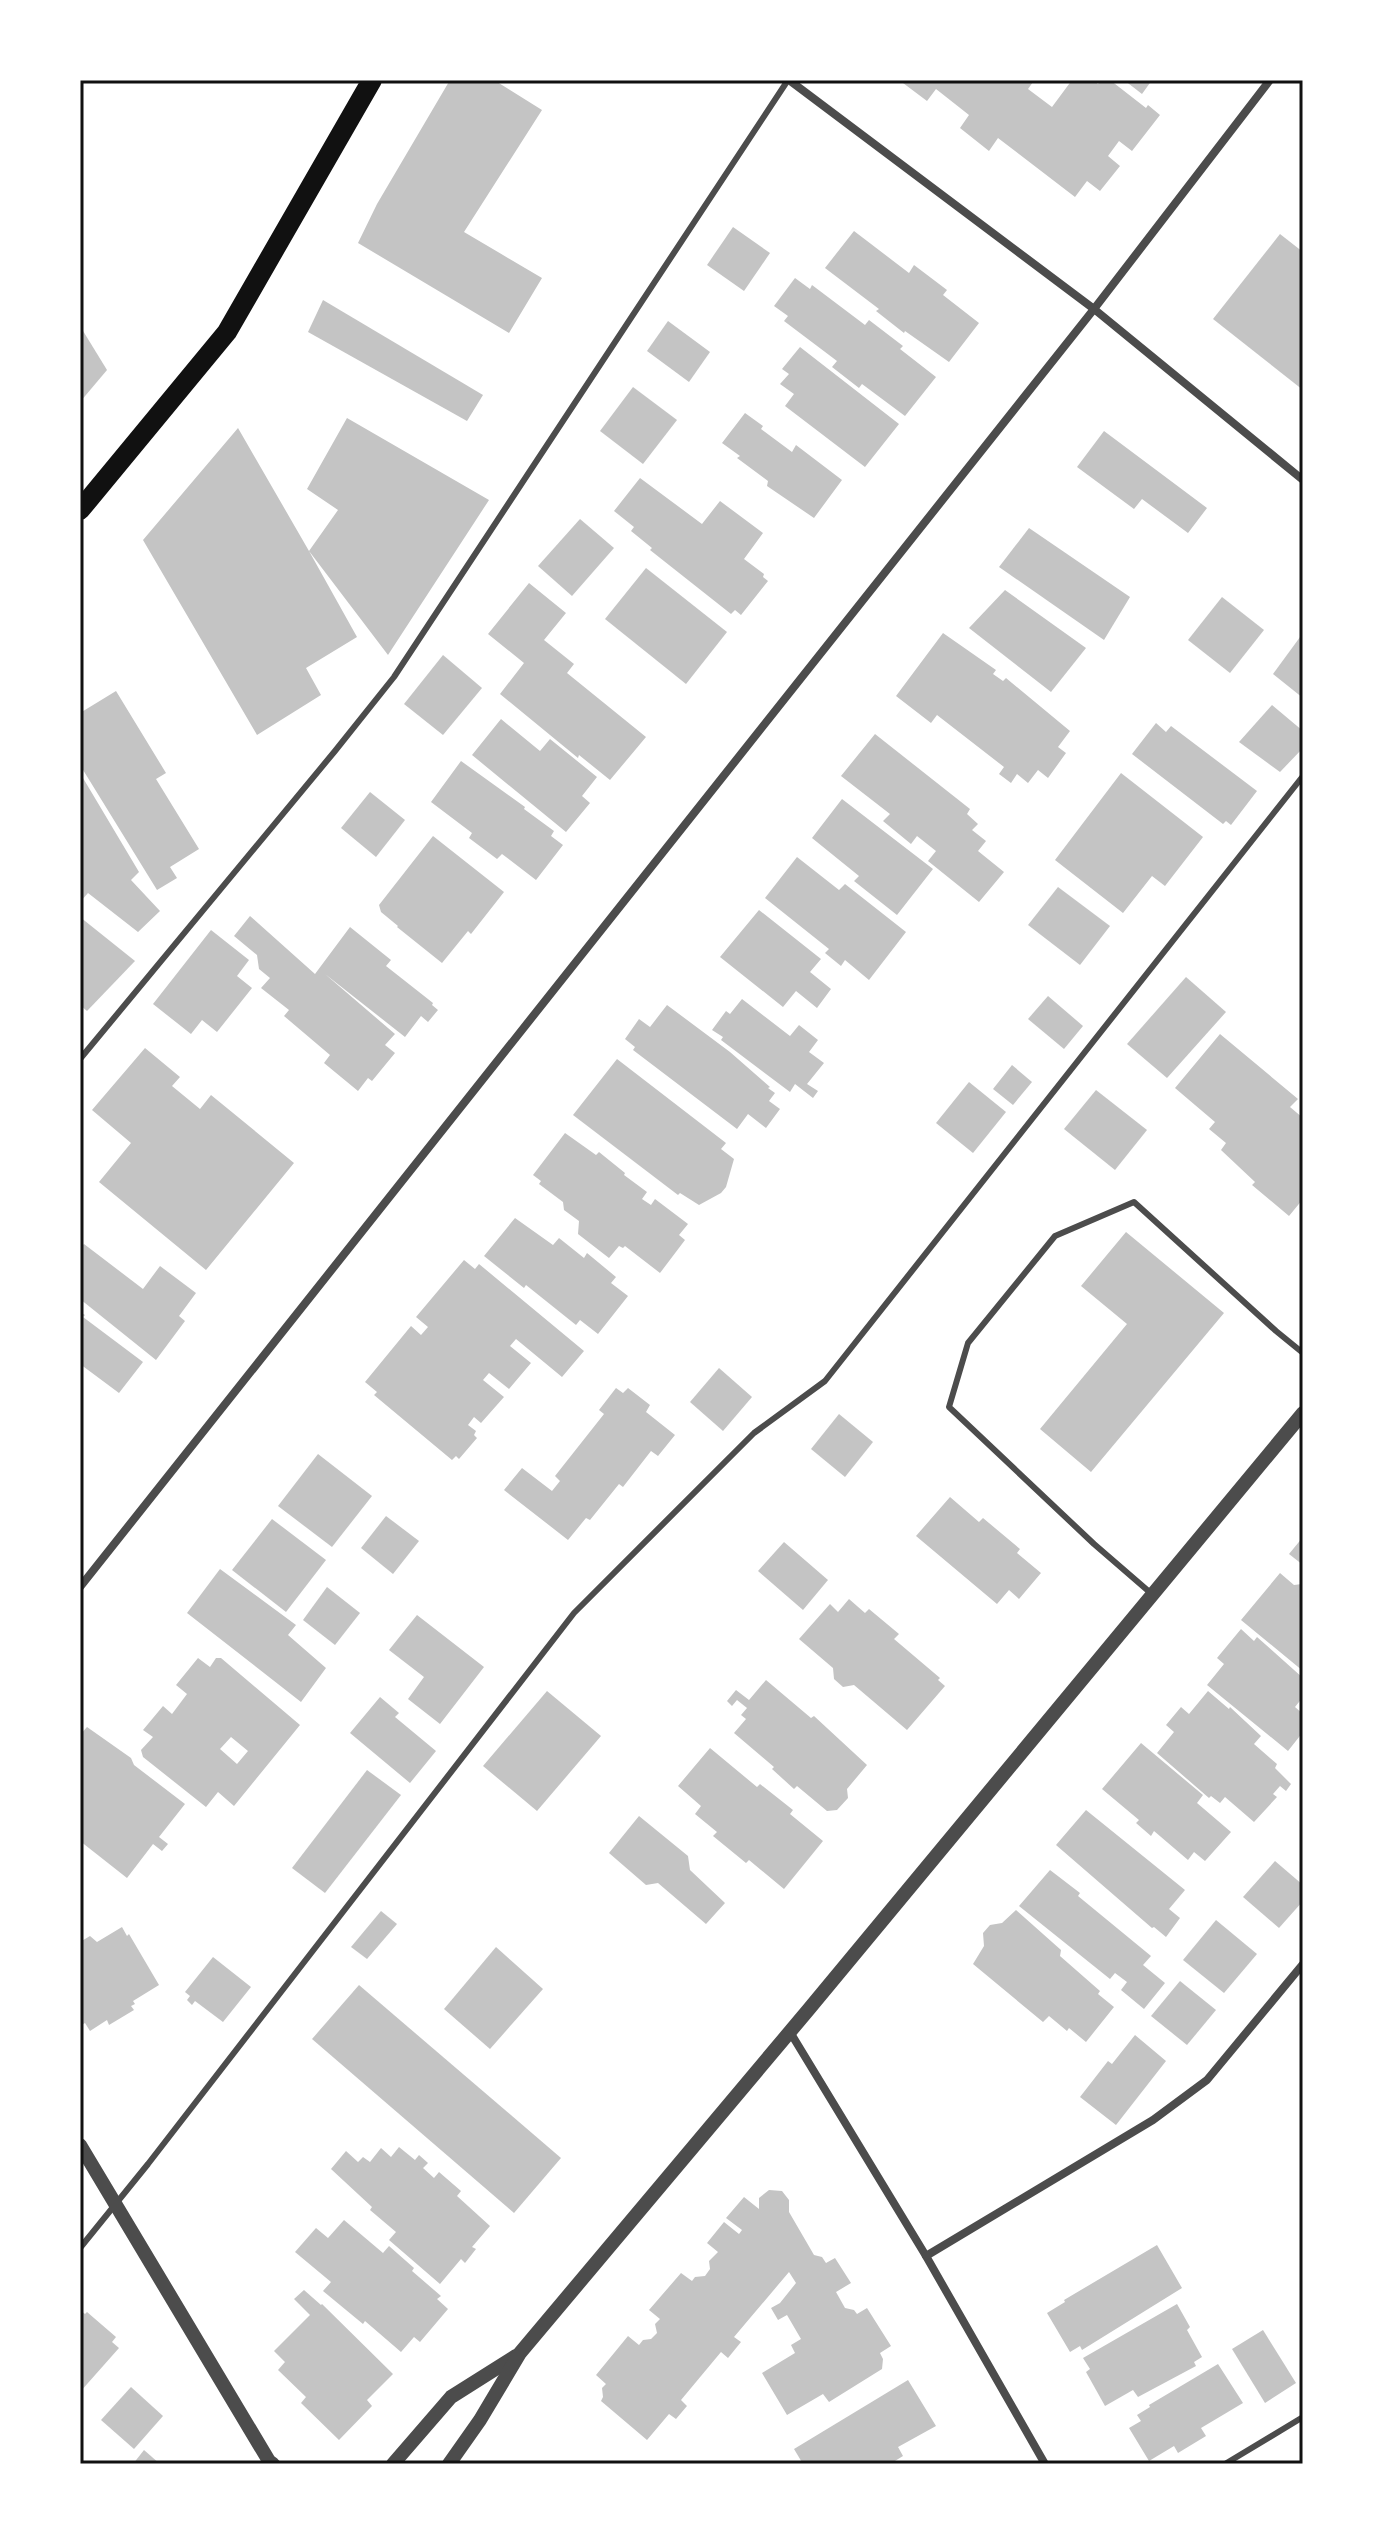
<svg xmlns="http://www.w3.org/2000/svg" width="1383" height="2544" viewBox="0 0 1383 2544" font-family="Quicksand,sans-serif">
<style>
.building{fill:#c4c4c4;fill-rule:evenodd}
.lines{fill:none;stroke-linecap:round;stroke-linejoin:round}
.service{stroke:#4c4c4c;stroke-width:6}
.minor{stroke:#4c4c4c;stroke-width:8}
.tertiary{stroke:#4c4c4c;stroke-width:14}
.primary{stroke:#111;stroke-width:20}
.neatline{fill:none;stroke:#111;stroke-width:3}
</style>
<rect width="100%" height="100%" fill="#fff"/>
<g class="building">
<path d="M450,80h44l48,30 -78,122 78,46 -33,55 -151,-90 19,-39z"/>
<path d="M899,80h132l2,2 -5,7 24,18 20,-27h21l5,4 3,-4h9l36,28 2,-3 12,10 -28,36 -13,-10 -11,15 12,10 -20,25 -13,-10 -12,16 -77,-59 -9,13 -29,-23 9,-13 -33,-26 -9,12z"/>
<path d="M1124,80h28l-10,14z"/>
<path d="M733,227l37,26 -26,38 -37,-26z"/>
<path d="M854,231l55,42 5,-8 33,25 -4,5 36,28 -30,39 -44,-31 -1,2 -28,-22 3,-2 -54,-41z"/>
<path d="M1280,234l23,18v138l-90,-71z"/>
<path d="M795,278l15,11 2,-4 53,40 4,-5 34,26 -3,3 36,28 -31,39 -43,-32 -3,4 -27,-21 5,-6 -53,-40 4,-5 -14,-10z"/>
<path d="M323,300l160,95 -16,26 -159,-89z"/>
<path d="M668,321l42,31 -21,30 -42,-31z"/>
<path d="M80,326l27,44 -27,32z"/>
<path d="M800,347l99,77 -34,43 -80,-61 9,-12 -14,-10 9,-10 -7,-5z"/>
<path d="M633,387l44,33 -34,44 -43,-33z"/>
<path d="M745,413l18,13 -2,3 31,23 4,-7 46,35 -28,38 -47,-32 1,-5 -31,-23 3,-2 -18,-13z"/>
<path d="M347,418l142,82 -101,155 -79,-104 48,86 -51,31 15,27 -64,40 -114,-195 95,-112 71,123 29,-41 -31,-21z"/>
<path d="M1104,431l103,77 -19,25 -46,-34 -8,10 -57,-42z"/>
<path d="M640,478l62,46 18,-23 43,32 -19,26 20,15 -1,3 5,4 -27,34 -6,-5 -4,4 -81,-64 2,-2 -21,-17 3,-4 -20,-16z"/>
<path d="M580,519l34,29 -42,48 -34,-30z"/>
<path d="M1029,528l101,69 -26,43 -105,-73z"/>
<path d="M646,568l81,64 -41,52 -81,-65z"/>
<path d="M529,583l37,30 -22,27 30,24 -7,9 79,64 -36,43 -31,-25 -1,3 -78,-64 24,-31 -36,-29z"/>
<path d="M1005,590l81,58 -35,44 -82,-64z"/>
<path d="M1222,597l42,33 -34,43 -42,-33z"/>
<path d="M943,633l53,37 -3,4 10,7 3,-3 64,53 -12,16 8,6 -18,25 -10,-8 -10,13 -11,-9 -6,9 -12,-9 5,-7 -67,-52 -6,8 -35,-27z"/>
<path d="M1303,633v65l-30,-24z"/>
<path d="M443,655l39,33 -39,47 -39,-31z"/>
<path d="M116,691l50,82 -10,6 43,70 -29,18 7,11 -20,12 -77,-125v-52z"/>
<path d="M1272,705l31,26v17l-23,24 -41,-30z"/>
<path d="M501,719l39,32 10,-12 47,38 -15,19 8,7 -24,29 -94,-77z"/>
<path d="M1156,723l10,9 5,-6 86,65 -26,34 -5,-4 -3,3 -91,-70z"/>
<path d="M875,734l95,75 -3,5 11,10 -6,6 14,11 -8,10 26,21 -25,30 -51,-41 8,-10 -19,-15 -6,8 -28,-23 7,-7 -49,-38z"/>
<path d="M461,761l64,46 -1,2 30,22 -3,5 12,9 -27,35 -34,-26 -5,5 -28,-21 3,-5 -41,-31z"/>
<path d="M80,773l59,99 -8,8 29,31 -22,21 -50,-39 -8,9z"/>
<path d="M1121,773l82,64 -38,49 -13,-10 -29,37 -68,-53z"/>
<path d="M370,792l35,28 -29,37 -35,-29z"/>
<path d="M842,799l91,70 -36,46 -43,-34 5,-5 -47,-38z"/>
<path d="M433,836l71,56 -33,42 -3,-3 -26,32 -45,-36 1,-1 -17,-14 -2,-7z"/>
<path d="M797,857l42,33 6,-6 61,48 -37,48 -24,-20 -4,6 -16,-13 4,-4 -64,-51z"/>
<path d="M1058,887l52,39 -30,39 -52,-40z"/>
<path d="M759,910l62,49 -11,13 21,17 -14,19 -21,-17 -13,16 -63,-50z"/>
<path d="M250,916l65,58 35,-47 41,33 -5,6 47,37 -1,2 6,5 -10,12 -7,-6 -16,21 -80,-63 70,60 -10,11 10,8 -23,28 -4,-3 -10,13 -34,-28 6,-8 -46,-39 5,-6 -28,-22 9,-10 -11,-9 -2,-14 -23,-19z"/>
<path d="M80,917l55,44 -48,50 -7,-6z"/>
<path d="M211,930l38,30 -12,16 15,12 -35,44 -15,-12 -11,14 -38,-30z"/>
<path d="M1186,977l40,35 -59,66 -40,-34z"/>
<path d="M1048,996l35,30 -19,23 -36,-30z"/>
<path d="M742,999l48,37 9,-11 19,15 -9,12 15,11 -17,21 11,7 -5,7 -18,-14 -5,8 -69,-52 2,-3 -11,-7 14,-19 4,3z"/>
<path d="M667,1005l63,47 40,35 -2,1 7,5 -6,8 11,8 -14,19 -18,-14 -11,15 -104,-79 2,-3 -10,-8 14,-20 11,8z"/>
<path d="M1220,1034l78,65 -8,8 13,11v81l-14,17 -37,-31 3,-3 -34,-32 5,-7 -17,-14 6,-7 -40,-34z"/>
<path d="M145,1048l35,29 -8,9 28,23 11,-14 83,68 -88,107 -107,-88 32,-39 -39,-33z"/>
<path d="M617,1059l109,84 -5,6 13,10 -8,28 -5,6 -22,12 -19,-12 -2,2 -105,-80z"/>
<path d="M1012,1065l20,17 -19,23 -20,-16z"/>
<path d="M969,1082l37,30 -33,41 -37,-30z"/>
<path d="M1096,1090l51,40 -32,40 -51,-41z"/>
<path d="M565,1133l31,22 3,-3 26,21 -1,2 23,17 -5,7 9,6 4,-6 33,25 -9,11 6,5 -25,33 -35,-27 -2,2 -4,-2 -10,12 -31,-24 1,-13 -15,-11 -1,-8 -24,-18 2,-3 -8,-6z"/>
<path d="M515,1218l38,27 6,-7 25,20 3,-5 29,24 -5,6 17,13 -30,38 -18,-14 -4,5 -50,-40 -2,3 -40,-32z"/>
<path d="M1126,1232l98,81 -133,159 -51,-43 87,-105 -46,-38z"/>
<path d="M84,1244l59,45 17,-23 36,27 -17,23 6,5 -29,39 -76,-61v-51z"/>
<path d="M464,1260l11,9 4,-5 105,87 -22,26 -46,-38 -6,7 21,17 -22,26 -20,-16 -6,7 21,17 -23,26 -7,-6 -6,8 8,6 -2,4 3,3 -18,21 -3,-3 -4,4 -78,-65 3,-3 -12,-10 46,-56 10,9 7,-8 -12,-10z"/>
<path d="M80,1312l5,3 -2,2 60,45 -24,31 -39,-29z"/>
<path d="M719,1368l33,29 -29,34 -33,-29z"/>
<path d="M616,1388l7,5 5,-5 22,17 -4,7 29,23 -17,21 -7,-5 -28,36 -4,-3 -29,36 -4,-2 -18,22 -64,-50 18,-22 30,23 8,-10 -5,-5 49,-62 -5,-4z"/>
<path d="M839,1414l34,28 -28,35 -34,-28z"/>
<path d="M318,1454l54,42 -40,51 -54,-41z"/>
<path d="M950,1497l29,25 4,-4 37,31 -3,4 24,20 -22,26 -10,-9 -12,14 -81,-68z"/>
<path d="M386,1516l33,25 -26,33 -32,-26z"/>
<path d="M272,1519l54,41 -40,52 -54,-42z"/>
<path d="M1303,1537v28l-14,-11z"/>
<path d="M784,1542l44,38 -25,30 -45,-39z"/>
<path d="M220,1569l76,56 -8,10 38,33 -25,34 -114,-89z"/>
<path d="M1280,1573l14,12 8,-1 1,87 -62,-51z"/>
<path d="M327,1587l33,26 -25,32 -32,-25z"/>
<path d="M849,1599l16,14 4,-4 30,25 -5,5 46,39 -2,2 7,6 -38,44 -53,-45 -11,2 -9,-8 -1,-11 -34,-29 31,-35 8,8z"/>
<path d="M417,1615l67,52 -44,57 -32,-25 16,-22 -35,-27z"/>
<path d="M1241,1629l13,12 3,-4 46,41v19l-8,10 8,7v18l-15,19 -81,-66 17,-21 -7,-6z"/>
<path d="M198,1658l12,9 6,-9h5l79,67 -66,81 -16,-14 -12,15 -63,-50 -2,-7 12,-13 -10,-7 20,-24 9,8 15,-20 -11,-9zM231,1737l17,14 -11,13 -17,-15z"/>
<path d="M766,1680l45,38 3,-2 53,49 -20,24 1,9 -11,12 -10,1 -30,-25 -3,3 -22,-20 2,-2 -40,-34 12,-14 -5,-4 6,-7 -10,-8 -5,6 -5,-5 9,-11 13,10z"/>
<path d="M547,1691l54,45 -64,75 -54,-45z"/>
<path d="M1208,1691l21,18 1,-2 31,29 -7,8 23,20 -2,4 16,16 -5,7 -6,-5 -7,8 4,3 -23,25 -29,-25 -5,6 -9,-7 -2,2 -52,-45 17,-21 -8,-7 15,-18 8,7z"/>
<path d="M380,1697l19,16 -4,4 41,34 -26,32 -60,-50z"/>
<path d="M87,1727l44,31 3,7 51,39 -26,33 9,7 -6,7 -9,-7 -26,34 -47,-37v-106z"/>
<path d="M1141,1743l62,52 -6,8 34,29 -26,29 -11,-9 -6,8 -34,-29 -3,5 -15,-13 3,-3 -37,-31z"/>
<path d="M710,1748l47,39 3,-3 33,26 -3,4 33,27 -39,48 -35,-29 -3,3 -33,-27 4,-4 -22,-18 6,-8 -23,-20z"/>
<path d="M367,1770l34,25 -76,98 -33,-25z"/>
<path d="M1086,1810l99,80 -16,19 11,9 -14,19 -12,-10 -2,1 -96,-83z"/>
<path d="M639,1816l49,40 2,14 35,33 -19,21 -48,-41 -12,2 -37,-32z"/>
<path d="M1275,1861l28,24v16l-24,27 -36,-31z"/>
<path d="M1050,1870l30,23 -2,3 73,60 -8,9 22,18 -21,26 -23,-19 6,-8 -12,-9 -5,6 -91,-73z"/>
<path d="M1016,1910l45,40 -1,6 40,35 -2,3 16,13 -28,35 -17,-14 -2,3 -18,-15 -6,6 -70,-58 11,-18 -1,-13 7,-8 12,-2z"/>
<path d="M381,1911l16,13 -30,35 -16,-12z"/>
<path d="M1216,1920l41,34 -33,39 -41,-33z"/>
<path d="M122,1927l5,9 2,-2 30,51 -26,16 2,3 -4,2 3,4 -25,15 -2,-5 -17,11 -5,-8 -5,3v-84l10,-6 7,6z"/>
<path d="M496,1947l47,42 -53,60 -46,-40z"/>
<path d="M213,1957l38,30 -28,35 -28,-21 -3,4 -5,-5 3,-4 -5,-4z"/>
<path d="M1180,1981l36,29 -29,35 -36,-29z"/>
<path d="M359,1985l202,173 -47,55 -202,-174z"/>
<path d="M1135,2035l31,26 -50,64 -36,-28 28,-36 4,3z"/>
<path d="M399,2147l16,13 4,-5 9,8 -5,5 11,10 5,-6 22,19 -4,5 33,30 -18,21 4,2 -11,14 -4,-4 -21,25 -51,-44 7,-8 -26,-22 2,-3 -41,-38 15,-18 12,11 5,-5 7,5 11,-14 10,9z"/>
<path d="M769,2190l13,1 7,9v12l25,43 8,2 4,6 9,-5 16,25 -15,9 9,16 9,2 3,4 10,-6 24,38 -11,7 3,6 -1,10 -53,33 -6,-8 -36,21 -25,-42 33,-20 -4,-8 10,-6 -14,-24 -9,5 -7,-12 9,-5 16,-20 -7,-11 -55,65 7,5 -13,16 -7,-6 -40,48 6,6 -11,13 -7,-5 -22,26 -46,-39 2,-4 -1,-9 4,-4 -10,-9 32,-39 11,9 4,-5 8,-1 6,-6 -2,-9 5,-5 -11,-9 32,-37 11,8 3,-4 10,-1 5,-7 -1,-8 9,-9 -11,-9 17,-21 15,12 3,-4 -16,-12 18,-21 15,12v-11z"/>
<path d="M344,2220l39,33 6,-7 25,22 -2,3 29,25 -4,3 11,10 -28,33 -6,-5 -13,15 -36,-31 -2,3 -40,-33 8,-9 -36,-30 21,-24 12,10z"/>
<path d="M1157,2245l25,43 -100,62 -2,-4 -10,6 -23,-39 18,-11 -1,-2z"/>
<path d="M304,2290l17,15 1,-1 71,70 -26,26 5,6 -33,34 -38,-37 5,-6 -28,-27 7,-8 -11,-11 36,-36 -16,-16z"/>
<path d="M1177,2304l13,23 -3,3 15,27 -8,5 2,4 -58,31 -5,-7 -28,16 -19,-34 4,-3 -7,-11z"/>
<path d="M80,2310l5,4 2,-2 29,25 -4,5 7,6 -39,44z"/>
<path d="M1263,2330l33,53 -31,20 -33,-54z"/>
<path d="M1218,2364l25,39 -42,25 5,8 -28,17 -4,-7 -25,15 -20,-33 12,-7 -4,-6 13,-8 -1,-2z"/>
<path d="M908,2380l28,46 -38,21 5,9 -13,8h-87l-9,-15z"/>
<path d="M131,2387l32,29 -29,33 -33,-29z"/>
<path d="M144,2450l16,14h-27z"/>
</g>
<g class="lines">
<g class="service">
<path d="M80,1059l255,-308 59,-74 394,-597"/>
<path d="M1153,1595l-59,-51 -145,-137 19,-64 87,-107 79,-34 142,129 27,22"/>
<path d="M80,2248l68,-84 426,-551 180,-180 71,-52 478,-605"/>
<path d="M1225,2464l78,-47"/>
</g>
<g class="minor">
<path d="M789,80l305,229 209,171"/>
<path d="M80,1587l1014,-1278 176,-229"/>
<path d="M790,2032l136,224 119,208"/>
<path d="M926,2256l227,-136 54,-40 96,-116"/>
</g>
<g class="tertiary">
<path d="M80,2145l189,316 4,3"/>
<path d="M393,2464l58,-67 65,-41"/>
<path d="M449,2464l31,-44 40,-67 289,-344 494,-596"/>
</g>
<path class="primary" d="M80,510l147,-178 145,-252"/>
</g>
<rect width="1383" height="2544" fill="none" stroke="#ffffff" stroke-width="164"/>
<rect x="82" y="82" width="1219" height="2380" class="neatline"/>
</svg>
